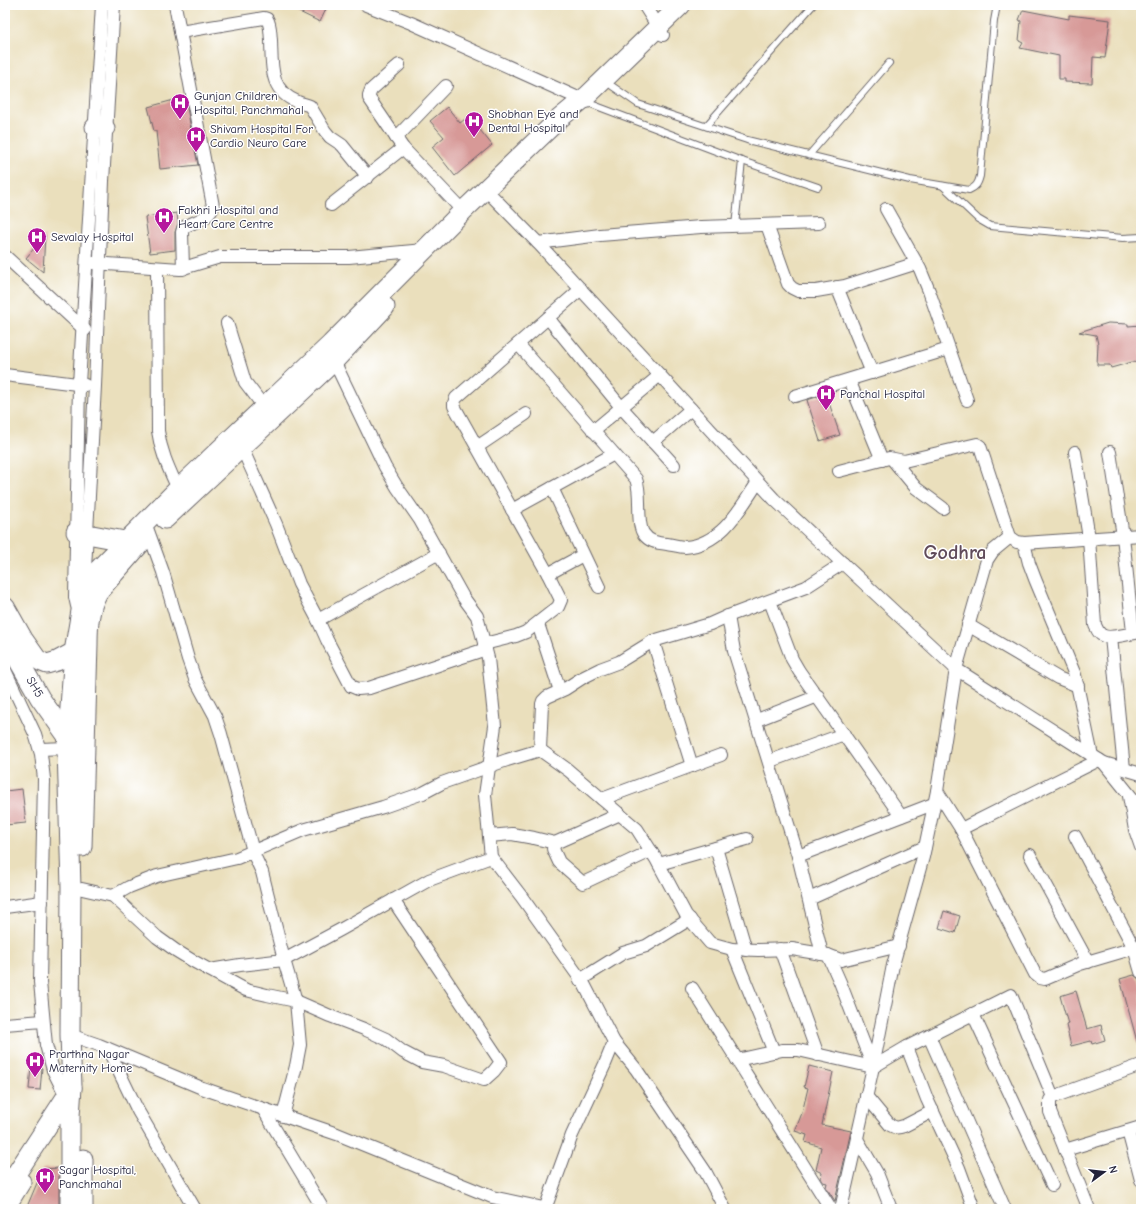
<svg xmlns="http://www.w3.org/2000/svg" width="1146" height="1214" viewBox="0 0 1146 1214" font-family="'Comic Neue',sans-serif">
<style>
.building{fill:#d79997}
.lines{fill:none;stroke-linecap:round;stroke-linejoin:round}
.lane-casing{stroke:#686468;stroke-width:8}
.street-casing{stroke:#686468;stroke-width:14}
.secondary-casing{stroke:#686468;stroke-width:19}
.primary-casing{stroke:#686468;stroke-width:21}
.lane{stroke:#fff;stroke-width:6}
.street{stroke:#fff;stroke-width:12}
.secondary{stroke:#fff;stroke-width:17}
.primary{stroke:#fff;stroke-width:19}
.labels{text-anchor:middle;stroke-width:3;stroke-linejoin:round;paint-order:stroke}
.poi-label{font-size:12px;fill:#22223b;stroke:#fff;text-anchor:start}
.street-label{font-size:12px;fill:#22223b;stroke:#fff}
.town-label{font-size:20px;font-weight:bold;fill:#614c5b;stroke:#fff}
</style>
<rect width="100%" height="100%" fill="#fff"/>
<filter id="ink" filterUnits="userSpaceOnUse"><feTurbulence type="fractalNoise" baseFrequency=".025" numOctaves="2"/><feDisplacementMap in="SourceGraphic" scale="8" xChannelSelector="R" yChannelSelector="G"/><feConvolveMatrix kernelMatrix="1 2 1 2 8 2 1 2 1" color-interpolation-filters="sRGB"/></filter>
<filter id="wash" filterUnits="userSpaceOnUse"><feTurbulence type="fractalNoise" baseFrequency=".012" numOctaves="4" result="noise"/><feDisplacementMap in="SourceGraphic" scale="16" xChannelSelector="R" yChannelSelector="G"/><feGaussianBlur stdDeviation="0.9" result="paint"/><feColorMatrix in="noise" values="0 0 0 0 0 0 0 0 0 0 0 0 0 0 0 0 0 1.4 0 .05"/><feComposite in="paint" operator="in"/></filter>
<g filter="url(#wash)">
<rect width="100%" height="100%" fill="#eadfbc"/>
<g id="blocks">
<g class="building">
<path d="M285,5h43l-8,17z"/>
<path d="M1023,10l46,9v-4l41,5 -5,38 -12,-1 -1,26 -27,-1v-3h-6v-23l-39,-8 3,-5 -4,-2 2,-20 -2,-1z"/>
<path d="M185,97l13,68 -38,4 -4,-38h-2l-6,-24z"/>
<path d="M447,107l13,16 9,-7 23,29 -37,31 -23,-29 12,-10 -14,-16z"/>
<path d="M177,213l1,10 -3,9v18l-25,3 -5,-36z"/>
<path d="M45,235l-2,37 -17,-14z"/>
<path d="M1108,323l20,1v2l13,-1v38l-9,-1 -21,6 -1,-3h-13l1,-21 -2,-9 -17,-3z"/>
<path d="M826,394l14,41 -20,6 -13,-41z"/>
<path d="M22,789l4,34 -21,2v-34z"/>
<path d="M944,911l16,5 -5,17 -16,-5z"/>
<path d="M1134,975l5,4 2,8v57l-3,1 -18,-66z"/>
<path d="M1076,991l11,38 14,-4 4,15 -13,4 -1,-3 -20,5 -5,-21 2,-1 -8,-28z"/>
<path d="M809,1066l24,6 -11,53 29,6 -16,70 -9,-14 1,-4 -4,-1 -2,-4 1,-5 -6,-3 5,-23 -16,-5 2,-7 -12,-4 7,-18 6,-25 -4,-1z"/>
<path d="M31,1067l11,1 -2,22 -11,-1z"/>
<path d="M59,1168v41h-33l17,-40z"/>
</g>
</g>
</g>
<g filter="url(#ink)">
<use href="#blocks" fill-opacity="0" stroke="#686468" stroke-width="1"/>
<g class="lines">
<g class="lane-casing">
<g id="lane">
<path d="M612,86l26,18 109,36 163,40 59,10c7,-3 9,-6 11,-14l14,-155 3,-16"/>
<path d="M591,104l151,57 76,26"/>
<path d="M706,126l107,-121"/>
<path d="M809,155l80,-92"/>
<path d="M943,186l35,33 12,7 133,12 18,-1"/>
<path d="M735,226l7,-65"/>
</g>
</g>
<g class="street-casing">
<g id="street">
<path d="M175,5l38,201c-2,12 -19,16 -29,21l-2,5 1,37"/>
<path d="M366,5l45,18 176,79"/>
<path d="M644,5l19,30"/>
<path d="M180,32l84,-14 3,1c4,6 3,14 4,21 1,26 -2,51 27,62 4,2 8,2 12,4l15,25 5,6 12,8 26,32"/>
<path d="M399,65l-28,25 -2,5v3l34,50 60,63"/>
<path d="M396,138l50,-52"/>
<path d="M492,196l46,47 236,256 182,170 148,94 37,11"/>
<path d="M331,205l72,-57"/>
<path d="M886,209l34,60 9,22 38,109"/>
<path d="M767,225l21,59 4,4 6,3h18l29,-5 72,-23"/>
<path d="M538,243l62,-8 101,-8 118,-4"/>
<path d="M5,256l80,74"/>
<path d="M93,263l87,6 40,-12h129l75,-7"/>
<path d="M157,268l1,163c3,22 11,38 20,58"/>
<path d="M837,287l35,86"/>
<path d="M548,318l73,89 53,58"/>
<path d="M227,323l18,59 19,25"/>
<path d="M518,344l118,135c6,15 0,42 7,54 6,9 14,10 24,11 6,1 13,3 18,3 37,-3 55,-38 73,-65"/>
<path d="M334,361l51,106 12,20 23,33 43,77 14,19 11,42 7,68 -10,69 6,62 30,39 63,88 30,58 22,27 69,102 20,38"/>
<path d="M5,375l80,10"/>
<path d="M849,380l33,80"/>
<path d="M795,396l154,-47"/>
<path d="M593,431l67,-56"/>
<path d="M653,442l38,-33"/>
<path d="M477,447l49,-33"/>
<path d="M242,448l34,76 23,60 19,36 9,20 24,46 7,3 11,-1 117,-39"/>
<path d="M1075,452l14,86 6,87c2,4 3,8 7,10 7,5 30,-2 39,-3"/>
<path d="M1110,452l13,84 10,97"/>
<path d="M892,459l24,29 27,20"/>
<path d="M839,471l50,-13 15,3 73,-17 3,2 30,91 7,5 7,1 117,-8"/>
<path d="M552,488l47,99"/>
<path d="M512,510l102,-56"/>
<path d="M147,528l16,44 25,87 7,20 20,37 6,18 33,121 8,17 22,88 12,41 4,44 -4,21 -13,50"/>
<path d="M1024,543l5,20 6,16 40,96 17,81"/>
<path d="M548,574l35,-19"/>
<path d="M84,587l11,-201 8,-205 11,-176"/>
<path d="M770,601l22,58 7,12 102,145"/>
<path d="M77,606l-2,-9 4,-213 23,-379"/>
<path d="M728,616l6,35 64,205 24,98"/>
<path d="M318,620l121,-67"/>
<path d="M538,624l22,67"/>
<path d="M968,625l90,53 20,8"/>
<path d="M1111,637l13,132"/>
<path d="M653,641l39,125"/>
<path d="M484,644l32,-8 10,-4 32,-25 3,-7 -13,-26 -94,-168v-3l2,-5 125,-109"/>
<path d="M5,670l30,64 6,20 3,25 -4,203 6,63 7,25 13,26"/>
<path d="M757,720l61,-24"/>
<path d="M40,749l27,-1"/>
<path d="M540,750l2,-46 1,-3 4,-4 18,-8 17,-11 18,-9 19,-7 34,-21 57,-17 18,-8 78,-29 37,-24"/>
<path d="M770,761l74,-27"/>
<path d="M1104,763l37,46"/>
<path d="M937,791l24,38 74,145 5,4 5,1 35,-15 61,-18"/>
<path d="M1129,796l6,34 6,17"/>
<path d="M602,799l119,-44"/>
<path d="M620,814l-65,29 -2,6 6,13 24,21 68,-32"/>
<path d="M961,829l138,-69"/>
<path d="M489,836l23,-2 22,4 21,5"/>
<path d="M1075,836l59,112 7,24"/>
<path d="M716,848l30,102"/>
<path d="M1030,855l58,107"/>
<path d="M798,856l135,-52"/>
<path d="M659,864l88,-25"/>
<path d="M82,889l31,7 44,41 18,13 18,11 53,29 21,5 29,6 34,15 34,13 22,10 17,13 19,10 22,4 40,14 10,-9 7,-9 -108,-162"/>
<path d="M113,896l16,-9 28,-11 80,-18 66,-28 80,-23 40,-14 19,-10 65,-23 33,-10 28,20 69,59 19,30 30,56 24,28 22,6 26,1 34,-1 36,6 13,5 58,-14"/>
<path d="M809,899l116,-52"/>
<path d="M5,907l37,-5"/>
<path d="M732,949l42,103"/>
<path d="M780,949l38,106"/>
<path d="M828,955l12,27 33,85"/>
<path d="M210,970l30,-5 44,-5 56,-30 89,-50 62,-23"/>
<path d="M580,980l43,-27 23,-7 44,-27"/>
<path d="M692,988l139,221"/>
<path d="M973,1014l79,171"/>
<path d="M5,1024l38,-3"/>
<path d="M70,1035l29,10 103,43 135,46 155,63 56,12"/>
<path d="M929,1036l76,173"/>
<path d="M907,1047l20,52 32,69 15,41"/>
<path d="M108,1049l30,62 57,98"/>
<path d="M737,1060l45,-10h16l75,17 34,-20 104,-52 42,102"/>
<path d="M866,1096l24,29c5,3 8,3 14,1l29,-15"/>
<path d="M263,1109l60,100"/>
<path d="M1128,1131l13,49"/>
<path d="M857,1139l20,34 14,36"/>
<path d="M1065,1150l76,-23"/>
<path d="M545,1209l27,-74 33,-71 9,-22"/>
<path d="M841,1209l32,-142 20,-102 30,-108 14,-66 19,-122 31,-109 6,-9 17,-14"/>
<path d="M1089,1209l-39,-97v-12l3,-3 88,-32"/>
</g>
</g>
<g class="secondary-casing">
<path id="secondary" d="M94,127l12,1"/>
</g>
<g class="primary-casing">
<g id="primary">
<path d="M165,519l169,-158 51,-54"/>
<path d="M76,532l49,9"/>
<path d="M5,607l18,32 14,20 5,3 5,2 10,-3 26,-14"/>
<path d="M5,637l35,61 27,38 5,3"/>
<path d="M82,847l6,-203c0,-19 1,-36 10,-52l48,-55"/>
<path d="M83,1159v50"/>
<path d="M5,1191l67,-103"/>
<path d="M5,1208l16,-26"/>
<path d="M70,1209v-93l2,-29 -2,-52 1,-148 -4,-139 7,-96 10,-59 11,-20 83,-84 153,-145 132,-133 96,-92 29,-24 93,-90"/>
</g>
</g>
<use href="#lane" class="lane"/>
<use href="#street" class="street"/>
<use href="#secondary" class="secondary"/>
<use href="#primary" class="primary"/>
</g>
</g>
<defs>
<g id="hospital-pin" transform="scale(1)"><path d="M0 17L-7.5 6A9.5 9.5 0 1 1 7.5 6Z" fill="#b5179e" stroke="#fff"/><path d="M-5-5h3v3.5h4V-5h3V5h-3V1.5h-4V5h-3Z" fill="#fff"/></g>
</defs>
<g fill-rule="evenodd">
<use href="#hospital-pin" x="180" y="103"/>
<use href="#hospital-pin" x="474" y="121"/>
<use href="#hospital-pin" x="196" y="136"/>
<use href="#hospital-pin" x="164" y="217"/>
<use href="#hospital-pin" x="37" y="237"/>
<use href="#hospital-pin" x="826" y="394"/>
<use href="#hospital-pin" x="35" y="1061"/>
<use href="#hospital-pin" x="45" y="1177"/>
</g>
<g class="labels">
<g class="poi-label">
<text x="194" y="100">Gunjan Children<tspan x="194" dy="14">Hospital, Panchmahal</tspan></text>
<text x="488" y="118">Shobhan Eye and<tspan x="488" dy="14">Dental Hospital</tspan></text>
<text x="210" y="133">Shivam Hospital For<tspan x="210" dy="14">Cardio Neuro Care</tspan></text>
<text x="178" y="214">Fakhri Hospital and<tspan x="178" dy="14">Heart Care Centre</tspan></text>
<text x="51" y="241">Sevalay Hospital</text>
<text x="840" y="398">Panchal Hospital</text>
<text x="49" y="1058">Prarthna Nagar<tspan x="49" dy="14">Maternity Home</tspan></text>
<text x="59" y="1174">Sagar Hospital,<tspan x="59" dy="14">Panchmahal</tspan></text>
</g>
<g class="street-label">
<text transform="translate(35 687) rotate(60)" y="4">SH5</text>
</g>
<g class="town-label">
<text x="955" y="559">Godhra</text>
</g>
</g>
<rect width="1146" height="1214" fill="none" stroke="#fff" stroke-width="20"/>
<g transform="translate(1104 1172) rotate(75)" stroke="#ffffff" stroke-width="3" paint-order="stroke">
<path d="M0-3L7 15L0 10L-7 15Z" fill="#22223b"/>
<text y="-6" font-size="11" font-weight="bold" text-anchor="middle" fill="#22223b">N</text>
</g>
</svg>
